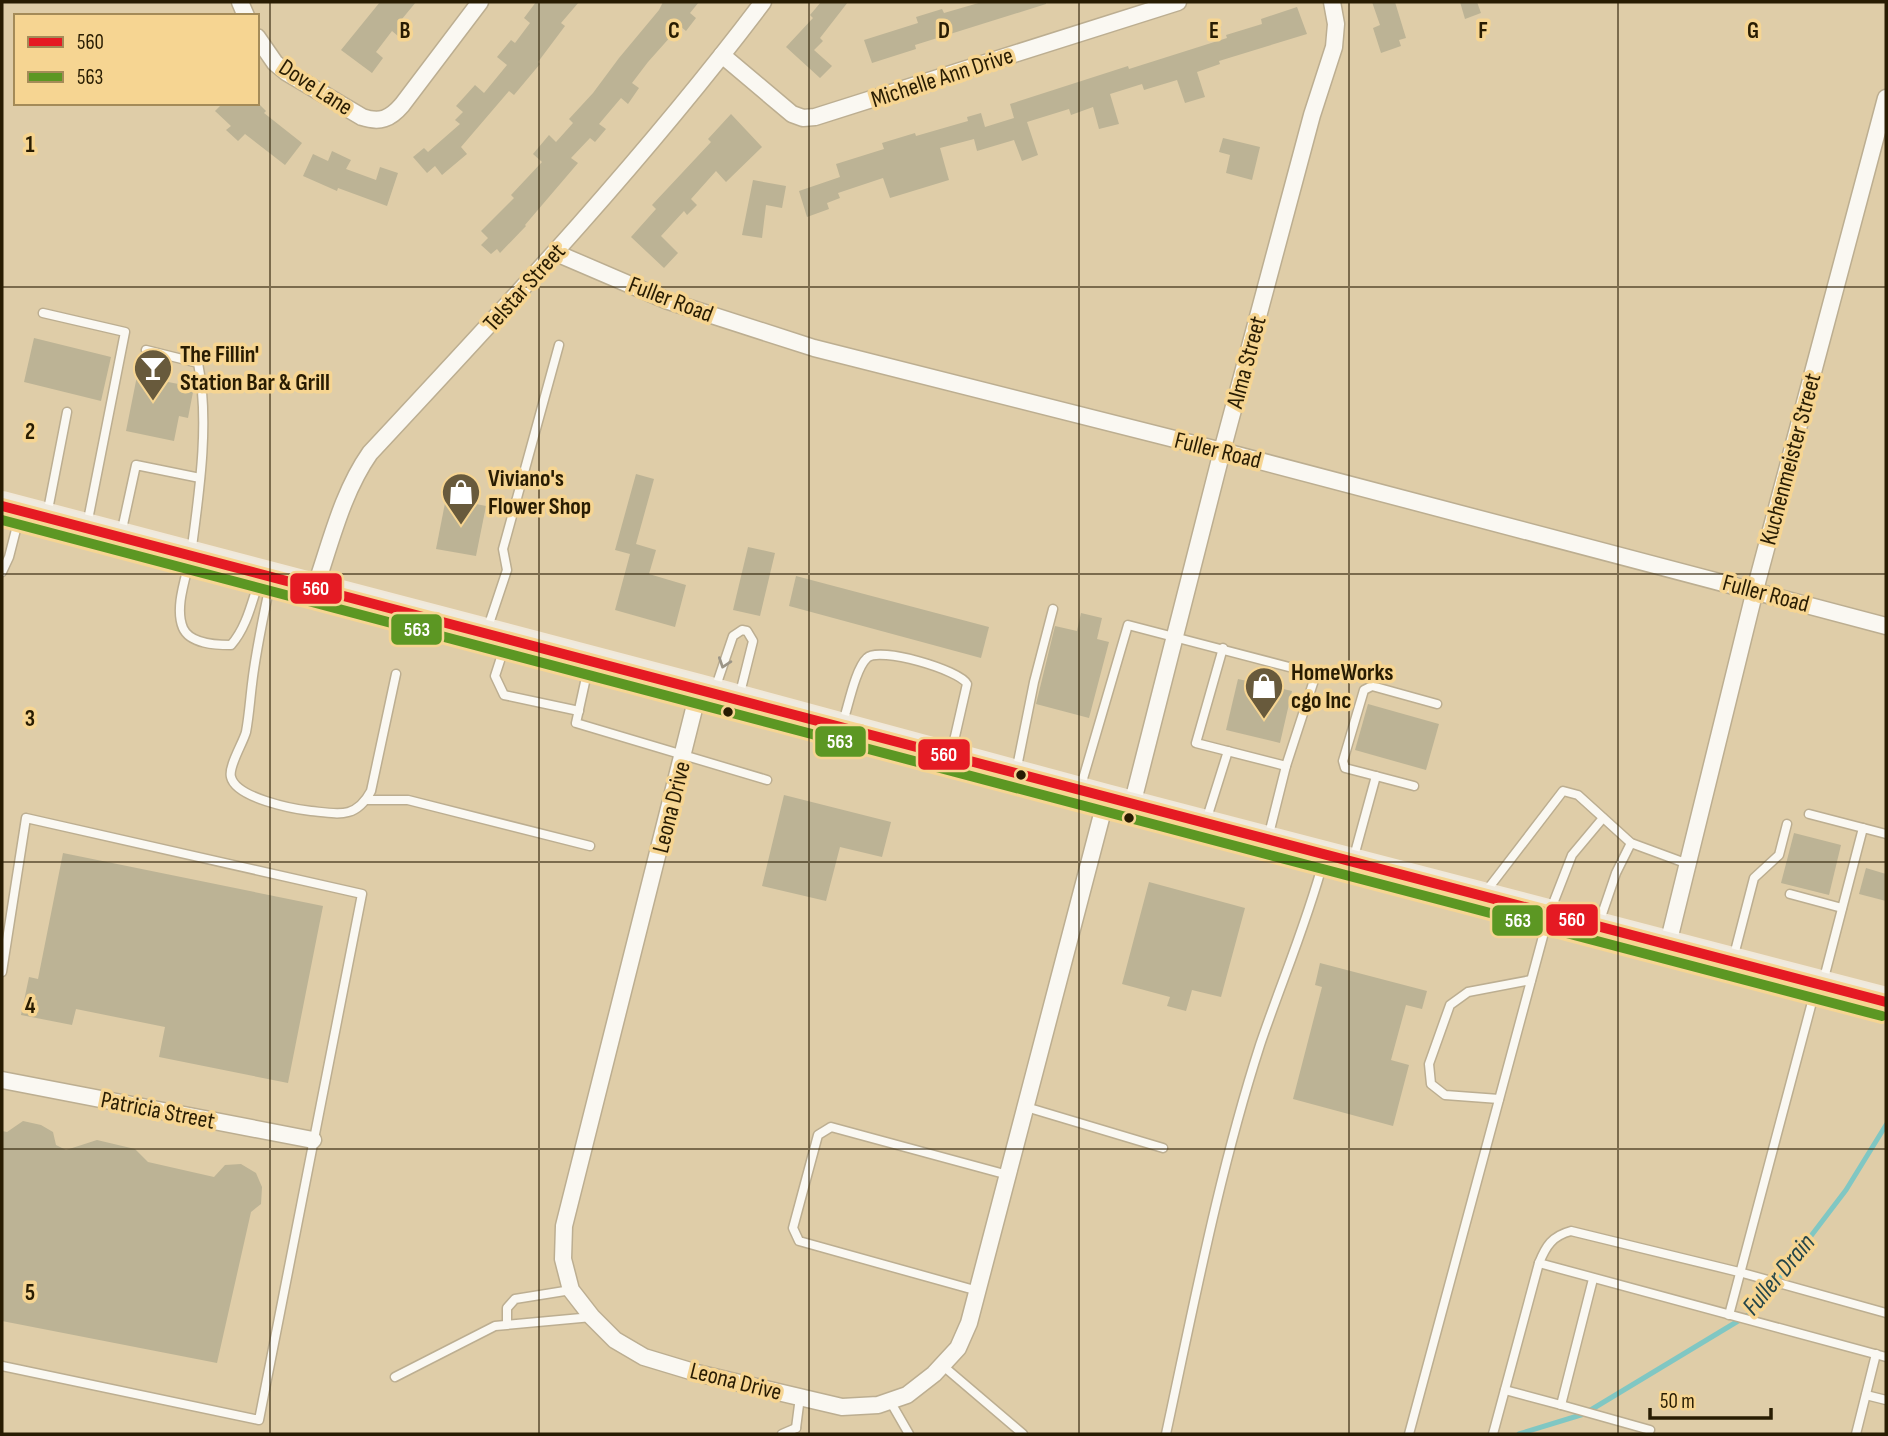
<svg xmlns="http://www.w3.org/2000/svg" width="1888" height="1436" viewBox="0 0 1888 1436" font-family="'Sofia Sans Condensed',sans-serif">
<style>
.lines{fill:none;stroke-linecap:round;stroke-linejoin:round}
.stream{stroke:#80c7c3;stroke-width:5}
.building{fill:#bcb395}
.service-casing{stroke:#bcae91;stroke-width:11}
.minor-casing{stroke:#bcae91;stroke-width:19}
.primary-casing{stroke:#f1e8d8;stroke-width:30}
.service{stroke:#faf8f2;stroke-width:8}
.minor{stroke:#faf8f2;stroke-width:16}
.primary{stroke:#efeade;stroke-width:26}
.bus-1-casing{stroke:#f6d592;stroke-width:16}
.bus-2-casing{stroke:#f6d592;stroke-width:16}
.bus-1{stroke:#e51a23;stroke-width:10}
.bus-2{stroke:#5c9723;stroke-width:10}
.oneway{stroke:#9c9586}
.grid{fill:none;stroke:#281c02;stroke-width:2;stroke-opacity:0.55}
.bus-dot{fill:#281c02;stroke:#f6d592;stroke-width:2.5}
.labels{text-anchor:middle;stroke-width:7;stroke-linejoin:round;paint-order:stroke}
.street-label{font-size:24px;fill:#281c02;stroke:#f6d592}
.poi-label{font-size:24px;font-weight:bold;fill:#281c02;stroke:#f6d592;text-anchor:start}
.water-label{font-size:26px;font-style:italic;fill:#254649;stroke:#f6d592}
.grid-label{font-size:23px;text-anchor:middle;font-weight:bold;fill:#281c02;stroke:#f6d592;stroke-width:7;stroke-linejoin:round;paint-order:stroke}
.line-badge{stroke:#f6d592;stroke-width:2.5}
.badge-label{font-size:19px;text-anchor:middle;font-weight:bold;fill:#fff}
</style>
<rect width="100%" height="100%" fill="#dfcda8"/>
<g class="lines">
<path class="stream" d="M1519,1434l65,-20 169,-102 93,-122 40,-65"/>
</g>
<g class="building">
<path d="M380,2h36l-14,17 6,5 -10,12 -6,-5 -16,21 7,6 -11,15 -31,-23z"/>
<path d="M536,2h43l-18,21 4,3 -27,36 2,2 -26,31 -5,-4 -48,56 6,7 -25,21 -7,-9 -8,7 -14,-16 11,-9 4,4 32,-28 -5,-4 8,-8 -7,-6 19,-21 9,8 23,-28 -10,-8 14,-17 4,3 15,-20 -6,-5z"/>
<path d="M663,2h36l-9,11 6,5 -10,13 -6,-5 -32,36 -16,21 7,5 -11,16 -7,-6 -22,26 7,5 -11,13 -5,-4 -19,20 7,5 -53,62 1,1 -26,27 -3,-4 -6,5 -10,-9 7,-7 -7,-7 33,-33 -3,-3 31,-33 -9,-8 16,-19 7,7 17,-19 -4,-4 24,-26 26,-35 40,-48z"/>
<path d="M821,2h27l-28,36 3,3 -9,9 18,16 -12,12 -34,-31 27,-29 -3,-3z"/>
<path d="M982,2h64v2l-131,41 1,4 -44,14 -8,-23 54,-17 -2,-6 26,-8 2,4z"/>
<path d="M1372,2h23l11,36 -7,2 2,6 -20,7 -8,-25 7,-3z"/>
<path d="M1460,2h17l4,11 -16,6z"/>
<path d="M1297,7l10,27 -88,27 1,3 -23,8 8,25 -20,6 -8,-23 -33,10 -2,-6 -32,10 9,30 -20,5 -6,-22 -22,8 -2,-6 -42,13 11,33 -16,6 -8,-21 -37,11 -3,-12 -34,9 9,32 -59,18 -7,-20 -45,15 2,5 -13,5 2,6 -22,8 -8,-26 41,-14 -4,-13 48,-15 -2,-6 33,-10 1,3 52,-15 -1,-4 14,-4 4,14 29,-9 -4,-14 118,-38 1,3 98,-31 -1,-3 36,-11 -1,-5z"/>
<path d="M223,103h35l8,8 -2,2 38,30 -17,22 -40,-31 -7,7 -12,-11 5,-4 -16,-15z"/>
<path d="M731,114l31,33 -36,35 -10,-11 -25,28 6,6 -10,10 -3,-4 -23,25 17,17 -14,15 -33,-31 25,-28 -4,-4 59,-63 -3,-3z"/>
<path d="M1223,138l37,9 -8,33 -26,-7 4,-18 -11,-3z"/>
<path d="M332,151l19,9 -5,9 30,11 4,-13 18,6 -11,33 -49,-18 -1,3 -34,-15 10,-22 15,7z"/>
<path d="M753,180l33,6 -4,22 -16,-3 -4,33 -20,-3z"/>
<path d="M34,338l77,19 -10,44 -77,-19z"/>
<path d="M137,376l57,11 -6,31 -9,-2 -5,25 -48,-10z"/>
<path d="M636,474l18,5 -18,65 20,6 -7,24 37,11 -11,42 -60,-17 15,-56 -15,-4z"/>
<path d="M446,498l40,8 -10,50 -40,-7z"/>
<path d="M748,547l27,6 -15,63 -27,-6z"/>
<path d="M796,576l193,51 -8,31 -192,-52z"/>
<path d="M1081,613l21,5 -5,21 12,3 -20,76 -53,-14 19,-78 22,5z"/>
<path d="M1238,679l54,12 -12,52 -54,-13z"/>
<path d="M1368,704l71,20 -13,46 -71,-20z"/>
<path d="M784,795l107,27 -9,35 -42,-10 -14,54 -64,-15z"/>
<path d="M1794,833l47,12 -12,50 -48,-12z"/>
<path d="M63,853l260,53 -35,177 -129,-26 6,-30 -89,-18 -4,16 -51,-10 8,-38 9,2z"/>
<path d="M1866,868l20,6v27l-27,-7z"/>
<path d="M1149,882l96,26 -24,89 -29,-7 -6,21 -19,-5 3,-9 -48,-13z"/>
<path d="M1320,963l107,28 -5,18 -16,-4 -15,55 18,5 -16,61 -100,-27 29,-112 -7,-2z"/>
<path d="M23,1121l18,4 12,7 3,13 10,5 31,-10 38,9 13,13 66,15 11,-12 16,-1 15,9 6,14 -1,17 -10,8 -34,151 -215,-42v-190l5,1z"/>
</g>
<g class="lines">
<g class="service-casing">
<g id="service">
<path d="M43,313l82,19 -38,193"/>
<path d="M146,350l52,13c12,59 1,131 -7,191 -4,21 -17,53 -8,74 7,16 33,17 48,17 16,-18 21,-44 29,-67"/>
<path d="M47,515l20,-103"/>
<path d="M121,534l15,-69 64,13"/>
<path d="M2,572l7,-15 11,-43"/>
<path d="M271,580c-7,34 -15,69 -19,104 -2,16 -3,32 -6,48 -3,11 -18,35 -15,45 5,21 62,32 80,34 28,3 45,8 60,-20l25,-117"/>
<path d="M487,630l20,-60 -4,-21 56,-204"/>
<path d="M506,642l-11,34 9,19 75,16"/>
<path d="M1223,648l-27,95 90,23"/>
<path d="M589,664l-13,59 191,57"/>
<path d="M715,689l18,-53 9,-6 5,1 6,10 -14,56"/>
<path d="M842,725c6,-17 13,-56 25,-67 12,-12 93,12 100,26l-16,70"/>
<path d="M1016,772l18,-90 19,-73"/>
<path d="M1376,776l38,10"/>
<path d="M1080,789l48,-164 188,49 -30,92 -18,72"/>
<path d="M366,800h42l182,46"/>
<path d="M1809,814l54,14"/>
<path d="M1206,821l22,-70"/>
<path d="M1353,860l23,-84 -31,-8 -2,-7 21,-71 8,-4 65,18"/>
<path d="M1484,894l79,-103 15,4 53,48 57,21"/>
<path d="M1790,894l52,14"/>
<path d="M1599,923l17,-50 15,-30"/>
<path d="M1733,959l21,-81 25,-23 8,-31"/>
<path d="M2,972l24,-154 336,76 -103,526 -257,-54"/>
<path d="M1823,982l40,-154 23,6"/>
<path d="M1499,1099l-54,-4 -14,-11 -2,-20 21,-59 18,-13 63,-12"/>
<path d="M1026,1107l137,41"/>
<path d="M1539,1263l347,94"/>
<path d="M978,1291l-179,-50 -6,-13 25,-93 13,-8 177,48"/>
<path d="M1729,1315l87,-328"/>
<path d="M507,1324v-16l8,-9 56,-9"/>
<path d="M942,1365l81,69"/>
<path d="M395,1377l100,-51 97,-9"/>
<path d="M1505,1390l56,15 32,-126"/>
<path d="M1866,1395l20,5"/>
<path d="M890,1401l19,33"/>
<path d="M1561,1405l89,25"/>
<path d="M796,1428l4,-31"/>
<path d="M782,1434l14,-6"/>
<path d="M1166,1434c28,-130 53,-262 94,-389 21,-62 47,-122 64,-186"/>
<path d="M1409,1434l140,-520 23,-59 31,-37"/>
<path d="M1493,1434l46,-171c7,-17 13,-27 32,-32l168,41 147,41"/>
<path d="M1856,1434l20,-80"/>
</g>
</g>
<g class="minor-casing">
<g id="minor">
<path d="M240,2l6,14"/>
<path d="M257,37l18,26 11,9 76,45c18,6 28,2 40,-12l78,-103"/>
<path d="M722,55l70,59 11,4 12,-1 363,-115"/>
<path d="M556,253l112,48 146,47 408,103 664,175"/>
<path d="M315,588c16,-46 27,-95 55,-135 136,-146 273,-292 393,-451"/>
<path d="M699,689l-135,537 -1,33 8,31 21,27 23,23 29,17 53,16 145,34 36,-2 29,-10 27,-21 24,-26 11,-25 137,-524"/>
<path d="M1132,805l90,-354 90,-336 22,-68 2,-23 -4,-22"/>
<path d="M1668,944l87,-354 131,-492"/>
<path d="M2,1080l311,60"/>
</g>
</g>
<g class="primary-casing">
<path id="primary" d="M2,506l697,183 407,110 780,203"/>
</g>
<use href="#service" class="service"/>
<use href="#minor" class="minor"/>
<use href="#primary" class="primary"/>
<g class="bus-1-casing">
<path id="bus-1" d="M2,506c628,165 1256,332 1884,496"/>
</g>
<g class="bus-2-casing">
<path id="bus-2" d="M2,520c627,165 1253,332 1880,496"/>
</g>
<use href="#bus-1" class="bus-1"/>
<use href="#bus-2" class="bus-2"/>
</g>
<defs><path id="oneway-chevron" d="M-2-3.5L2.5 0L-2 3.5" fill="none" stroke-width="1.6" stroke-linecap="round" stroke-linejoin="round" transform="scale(1.75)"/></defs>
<use class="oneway" href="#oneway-chevron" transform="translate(724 663) rotate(109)"/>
<path class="grid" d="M270,2v1432M539,2v1432M809,2v1432M1079,2v1432M1349,2v1432M1618,2v1432M2,287h1884M2,574h1884M2,862h1884M2,1149h1884"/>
<defs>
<g id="bar-pin" transform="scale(2.0125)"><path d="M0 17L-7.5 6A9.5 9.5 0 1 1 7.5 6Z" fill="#685a3c" stroke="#f6d592"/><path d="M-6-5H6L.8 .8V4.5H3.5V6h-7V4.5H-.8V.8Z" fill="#fff"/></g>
<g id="shop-pin" transform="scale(2.0125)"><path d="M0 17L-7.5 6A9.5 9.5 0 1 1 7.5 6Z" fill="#685a3c" stroke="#f6d592"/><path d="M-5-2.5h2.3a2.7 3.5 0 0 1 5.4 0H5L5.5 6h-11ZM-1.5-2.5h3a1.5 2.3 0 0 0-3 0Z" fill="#fff"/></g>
</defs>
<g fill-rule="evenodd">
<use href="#bar-pin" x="153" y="368"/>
<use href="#shop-pin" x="461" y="492"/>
<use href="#shop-pin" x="1264" y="686"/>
</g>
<g class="bus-dot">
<circle cx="728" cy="712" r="6"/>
<circle cx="1021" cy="775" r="6"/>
<circle cx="1129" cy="818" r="6"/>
</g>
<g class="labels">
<g class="street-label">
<text transform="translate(942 77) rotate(-18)" y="8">Michelle Ann Drive</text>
<text transform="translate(316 87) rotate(33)" y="8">Dove Lane</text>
<text transform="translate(524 287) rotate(-48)" y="8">Telstar Street</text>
<text transform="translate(671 299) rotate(21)" y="8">Fuller Road</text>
<text transform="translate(1246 362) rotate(-75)" y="8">Alma Street</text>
<text transform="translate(1218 450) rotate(14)" y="8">Fuller Road</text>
<text transform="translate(1790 459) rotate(-75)" y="8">Kuchenmeister Street</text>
<text transform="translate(1766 593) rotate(15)" y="8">Fuller Road</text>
<text transform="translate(671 807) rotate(-76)" y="8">Leona Drive</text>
<text transform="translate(158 1110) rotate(11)" y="8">Patricia Street</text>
<text transform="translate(736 1381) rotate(14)" y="8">Leona Drive</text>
</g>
<g class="poi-label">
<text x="180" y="362">The Fillin'<tspan x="180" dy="28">Station Bar &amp; Grill</tspan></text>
<text x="488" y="486">Viviano's<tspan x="488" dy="28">Flower Shop</tspan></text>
<text x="1291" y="680">HomeWorks<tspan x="1291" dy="28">cgo Inc</tspan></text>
</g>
<g class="water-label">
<text transform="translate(1778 1274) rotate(-50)" y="9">Fuller Drain</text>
</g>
</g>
<g class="grid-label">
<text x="405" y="38">B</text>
<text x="674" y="38">C</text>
<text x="944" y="38">D</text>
<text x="1214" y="38">E</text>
<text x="1483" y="38">F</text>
<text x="1753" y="38">G</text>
<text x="30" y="152">1</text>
<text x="30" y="439">2</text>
<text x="30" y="726">3</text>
<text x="30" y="1013">4</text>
<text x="30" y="1300">5</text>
</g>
<g class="line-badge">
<rect x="289" y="572" width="54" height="33" rx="7" fill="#e51a23"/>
<rect x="390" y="613" width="53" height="33" rx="7" fill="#5c9723"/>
<rect x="814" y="725" width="53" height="33" rx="7" fill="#5c9723"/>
<rect x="917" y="738" width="54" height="33" rx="7" fill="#e51a23"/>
<rect x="1545" y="903" width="54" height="34" rx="7" fill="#e51a23"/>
<rect x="1491" y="904" width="53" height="33" rx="7" fill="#5c9723"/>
</g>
<g class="badge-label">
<text x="316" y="595">560</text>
<text x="417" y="636">563</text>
<text x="840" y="748">563</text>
<text x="944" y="761">560</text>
<text x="1572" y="926">560</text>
<text x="1518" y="927">563</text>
</g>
<rect width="1888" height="1436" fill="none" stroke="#281c02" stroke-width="7"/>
<rect x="14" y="14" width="245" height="91" fill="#f6d592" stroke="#a48b58" stroke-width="2"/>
<rect x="28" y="37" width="35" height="10" fill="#e51a23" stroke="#a48b58" stroke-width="2"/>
<text x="77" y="49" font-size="21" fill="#281c02">560</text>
<rect x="28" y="72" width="35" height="10" fill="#5c9723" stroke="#a48b58" stroke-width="2"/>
<text x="77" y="84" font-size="21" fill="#281c02">563</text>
<path d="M1650 1408v10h121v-10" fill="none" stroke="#281c02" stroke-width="3.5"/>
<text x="1660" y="1408" font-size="21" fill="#281c02" stroke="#f6d592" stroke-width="5" paint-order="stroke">50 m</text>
</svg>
